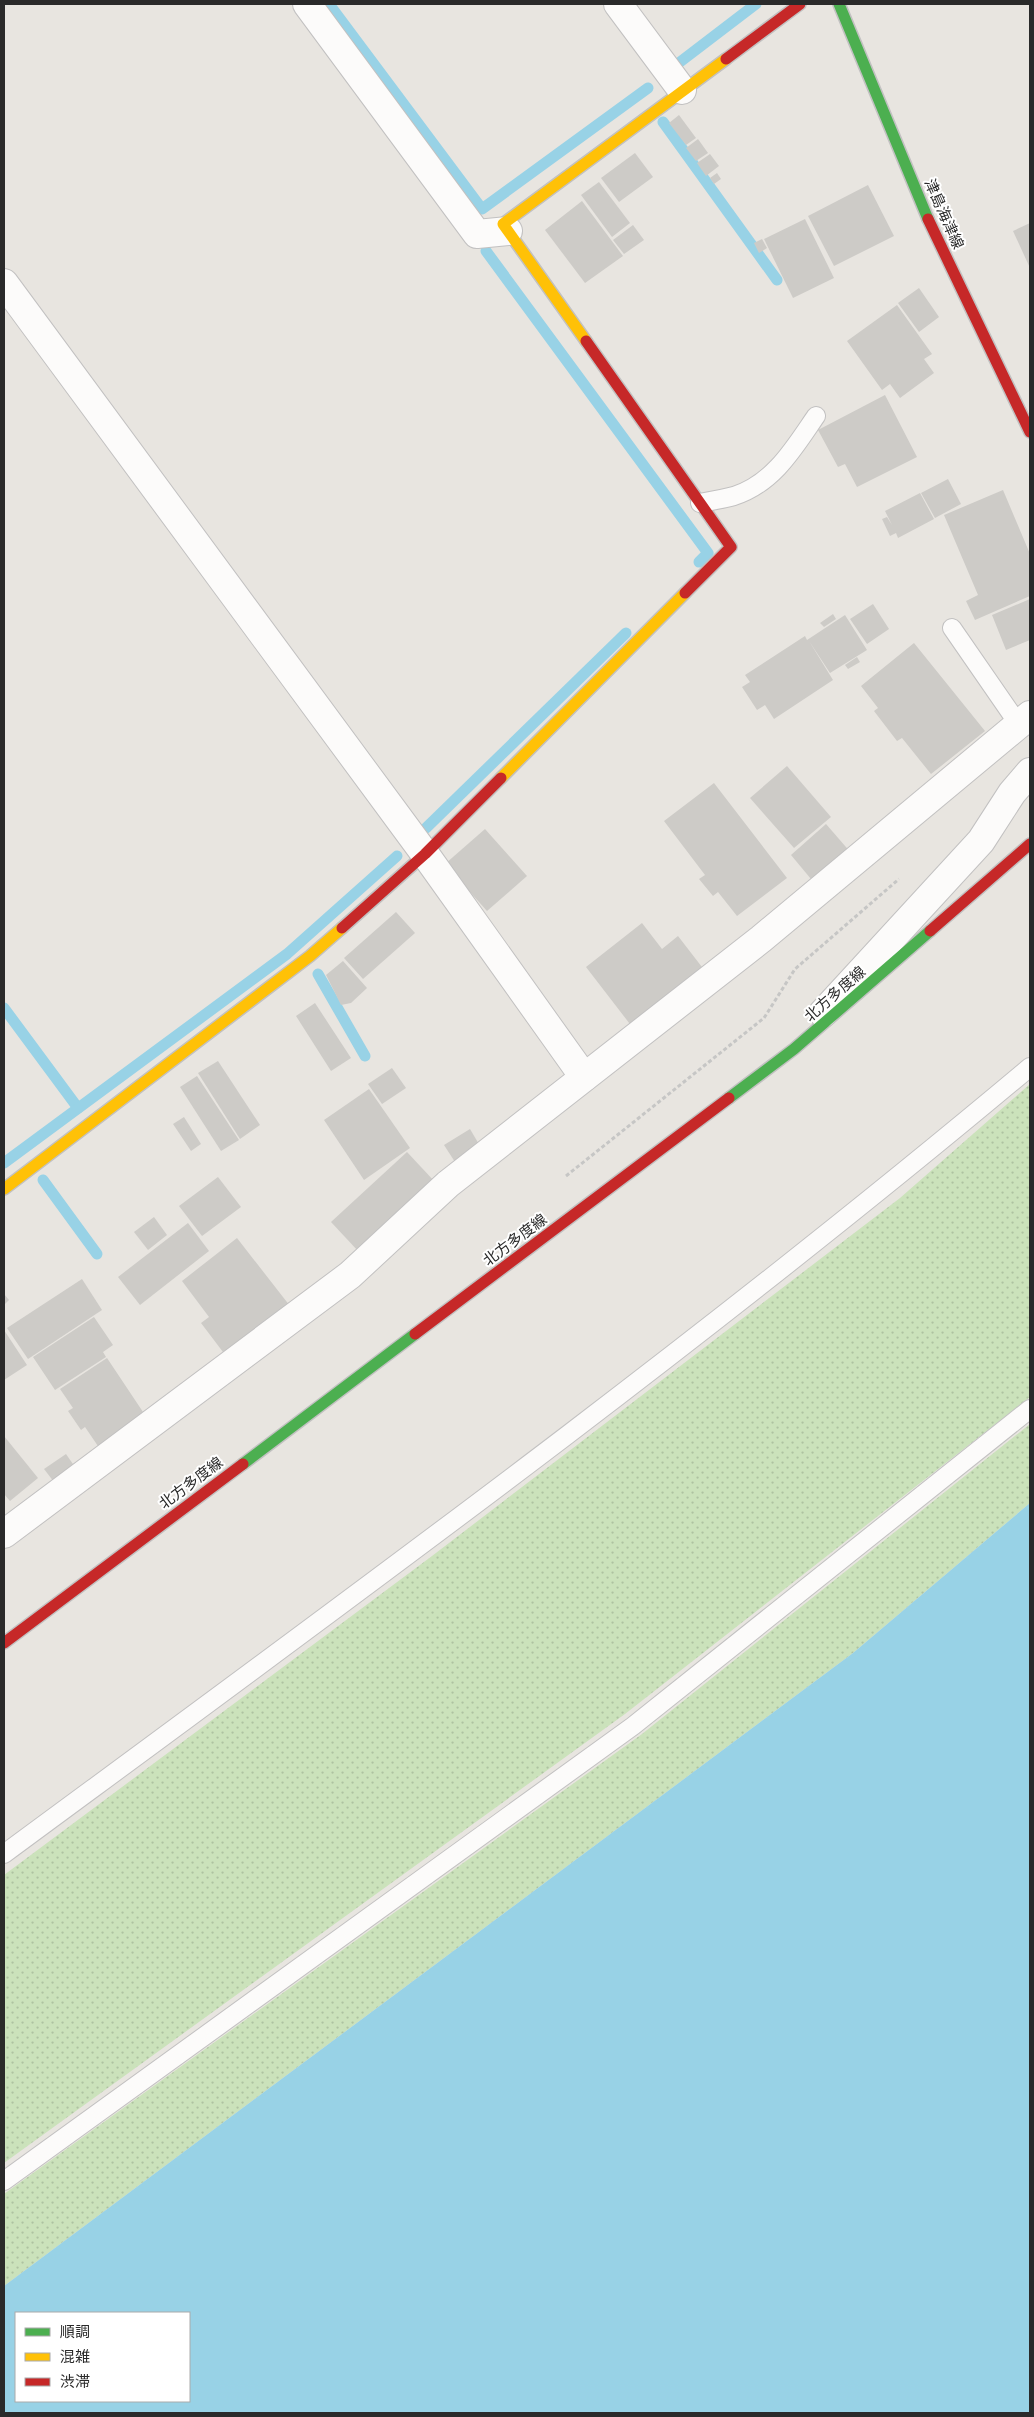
<svg xmlns="http://www.w3.org/2000/svg" width="1034" height="2417" viewBox="0 0 1034 2417" font-family="Arial,'Noto Sans JP',sans-serif">
<style>
.grass{fill:url(#grass-dots)}
.water{fill:#98d2e6;fill-rule:evenodd}
.lines{fill:none;stroke-linecap:round;stroke-linejoin:round}
.stream{stroke:#98d2e6;stroke-width:11}
.building{fill:#cdcbc7}
.lane-casing{stroke:#c2c1c1;stroke-width:20}
.street-casing{stroke:#c2c1c1;stroke-width:30}
.fast-casing{stroke:#c2c1c1;stroke-width:14}
.slow-casing{stroke:#c2c1c1;stroke-width:14}
.jam-casing{stroke:#c2c1c1;stroke-width:14}
.path{stroke:#c6c6c5;stroke-width:3;stroke-dasharray:4 2.5;stroke-linecap:butt}
.lane{stroke:#fcfbfa;stroke-width:18}
.street{stroke:#fcfbfa;stroke-width:28}
.fast{stroke:#4caf50;stroke-width:11}
.slow{stroke:#ffc107;stroke-width:11}
.jam{stroke:#c62828;stroke-width:11}
.labels{text-anchor:middle;stroke-width:4;stroke-linejoin:round;paint-order:stroke}
.street-label{font-size:15px;fill:#2a2a2a;stroke:#fff}
</style>
<defs>
<pattern id="grass-dots" width="8" height="8" patternUnits="userSpaceOnUse" patternTransform="scale(1.25)"><rect width="8" height="8" fill="#cbe2bb"/><path d="M2 2h.1M6 6h.1" fill="none" stroke="#aec2a1" stroke-width="1.8" stroke-linecap="round"/></pattern>
</defs>
<rect width="100%" height="100%" fill="#e8e5e0"/>
<g class="grass">
<path d="M1030,1084v313l-405,317 -621,449v-288l428,-319 468,-358z"/>
<path d="M1030,1424v79l-177,150 -849,633v-92l638,-460z"/>
</g>
<path class="water" d="M1030,1503v910h-1026v-127l849,-633zM16,2313h173v88h-173z"/>
<g class="lines">
<g class="stream">
<path d="M329,4l153,205 166,-121"/>
<path d="M680,62l76,-58"/>
<path d="M663,122l114,158"/>
<path d="M486,251l222,302 -9,9"/>
<path d="M426,828l200,-195"/>
<path d="M318,974l47,82"/>
<path d="M4,1008l74,100"/>
<path d="M4,1163l283,-209 110,-98"/>
<path d="M43,1180l54,74"/>
</g>
</g>
<g class="building">
<path d="M679,115l17,23 -10,7 -17,-22z"/>
<path d="M698,139l10,14 -12,8 -10,-13z"/>
<path d="M635,153l18,24 -34,25 -18,-24z"/>
<path d="M710,154l9,12 -13,10 -9,-13z"/>
<path d="M717,173l4,6 -7,5 -4,-6z"/>
<path d="M599,182l31,41 -18,14 -31,-42z"/>
<path d="M868,185l26,51 -60,30 -26,-50z"/>
<path d="M582,201l41,55 -38,27 -40,-53z"/>
<path d="M805,219l29,59 -41,20 -29,-59z"/>
<path d="M1030,223v45l-17,-37z"/>
<path d="M633,225l11,15 -20,14 -11,-14z"/>
<path d="M762,239l5,9 -8,5 -5,-10z"/>
<path d="M919,288l20,29 -20,15 -21,-29z"/>
<path d="M897,305l35,49 -8,5 10,14 -34,25 -10,-14 -8,6 -35,-49z"/>
<path d="M885,395l32,62 -60,30 -12,-23 -7,3 -20,-37z"/>
<path d="M948,479l13,25 -26,14 -14,-25z"/>
<path d="M1003,490l27,64v42l-55,24 -9,-19 12,-6 -34,-80z"/>
<path d="M920,493l14,26 -36,19 -2,-5 -6,3 -8,-17 5,-2 5,8 -7,-14z"/>
<path d="M1030,599v41l-24,10 -14,-35z"/>
<path d="M873,604l16,25 -22,15 -17,-25z"/>
<path d="M833,614l3,5 -12,8 -4,-4z"/>
<path d="M845,615l22,35 -37,23 -21,-32 24,39 -59,39 -9,-14 -8,5 -15,-23 8,-5 -5,-7 60,-39 2,4z"/>
<path d="M914,643l71,88 -54,43 -29,-36 -5,3 -23,-30 4,-3 -17,-22z"/>
<path d="M857,657l3,5 -12,7 -3,-4z"/>
<path d="M787,766l44,51 -37,31 -44,-50z"/>
<path d="M714,783l73,95 -50,38 -19,-24 -5,4 -14,-17 6,-4 -41,-54z"/>
<path d="M826,824l26,30 -36,31 -25,-30z"/>
<path d="M485,829l42,47 -40,35 -42,-47z"/>
<path d="M396,912l19,21 -52,46 -19,-21z"/>
<path d="M642,923l20,26 16,-13 27,35 -72,57 -47,-61z"/>
<path d="M343,961l24,27 -16,15 -10,2 -15,-30z"/>
<path d="M315,1003l36,55 -20,13 -35,-55z"/>
<path d="M218,1061l42,64 -20,14 -42,-66z"/>
<path d="M392,1068l14,20 -24,16 -14,-20z"/>
<path d="M197,1076l42,64 -18,11 -41,-64z"/>
<path d="M369,1089l41,59 -46,32 -40,-60z"/>
<path d="M184,1117l17,27 -10,7 -18,-27z"/>
<path d="M470,1129l10,17 -25,16 -11,-17z"/>
<path d="M407,1152l28,30 -76,70 -28,-30z"/>
<path d="M218,1177l23,30 -39,29 -23,-30z"/>
<path d="M154,1217l13,18 -19,15 -14,-18z"/>
<path d="M188,1223l21,28 -69,54 -22,-28z"/>
<path d="M237,1238l53,68 -64,50 -25,-33 8,-6 -27,-36z"/>
<path d="M82,1279l20,31 -74,49 -21,-31z"/>
<path d="M4,1294l5,6 -5,5z"/>
<path d="M94,1317l19,28 -10,7 3,5 -51,33 -22,-33z"/>
<path d="M4,1330l23,35 -23,15z"/>
<path d="M107,1358l40,60 -47,31 -15,-22 -4,3 -13,-19 5,-3 -13,-19z"/>
<path d="M4,1436l34,42 -28,23 -6,-7z"/>
<path d="M66,1454l9,13 -21,15 -10,-13z"/>
</g>
<g class="lines">
<g class="lane-casing">
<g id="lane">
<path d="M700,503c11,-2 23,-4 34,-7 40,-13 60,-48 82,-80"/>
<path d="M952,628l67,97"/>
<path d="M4,1854c347,-256 696,-510 1026,-787"/>
<path d="M4,2181l629,-455 397,-317"/>
</g>
</g>
<g class="street-casing">
<g id="street">
<path d="M307,4l170,230 31,-3"/>
<path d="M618,4l64,86"/>
<path d="M4,283l421,571 159,223"/>
<path d="M823,1013l158,-172 31,-48 18,-21"/>
<path d="M4,1534l346,-259 98,-91 313,-245 269,-224"/>
</g>
</g>
<g class="fast-casing">
<g id="fast">
<path d="M839,4l89,215"/>
<path d="M729,1098l65,-49 136,-118"/>
<path d="M243,1464l172,-130"/>
</g>
</g>
<g class="slow-casing">
<g id="slow">
<path d="M586,341l-83,-117 223,-165"/>
<path d="M501,778l184,-185"/>
<path d="M4,1189l306,-233 32,-28"/>
</g>
</g>
<g class="jam-casing">
<g id="jam">
<path d="M726,59l74,-55"/>
<path d="M928,219l102,213"/>
<path d="M586,341l145,206 -46,46"/>
<path d="M342,928l83,-74 76,-76"/>
<path d="M930,931l100,-87"/>
<path d="M415,1334l314,-236"/>
<path d="M4,1643l239,-179"/>
</g>
</g>
<path class="path" d="M566,1176l198,-158 31,-49 104,-90"/>
<use href="#lane" class="lane"/>
<use href="#street" class="street"/>
<use href="#fast" class="fast"/>
<use href="#slow" class="slow"/>
<use href="#jam" class="jam"/>
</g>
<g class="labels">
<g class="street-label">
<text transform="translate(944 214) rotate(66)" y="5">津島海津線</text>
<text transform="translate(835 994) rotate(-41)" y="5">北方多度線</text>
<text transform="translate(515 1240) rotate(-37)" y="5">北方多度線</text>
<text transform="translate(191 1483) rotate(-37)" y="5">北方多度線</text>
</g>
</g>
<rect width="1034" height="2417" fill="none" stroke="#2a2a2a" stroke-width="10"/>
<rect x="15" y="2312" width="175" height="90" fill="#ffffff" stroke="#aaaaaa"/>
<rect x="25" y="2328" width="25" height="8" fill="#4caf50" stroke="#aaaaaa"/>
<text x="60" y="2337" font-size="15" fill="#2a2a2a">順調</text>
<rect x="25" y="2353" width="25" height="8" fill="#ffc107" stroke="#aaaaaa"/>
<text x="60" y="2362" font-size="15" fill="#2a2a2a">混雑</text>
<rect x="25" y="2378" width="25" height="8" fill="#c62828" stroke="#aaaaaa"/>
<text x="60" y="2387" font-size="15" fill="#2a2a2a">渋滞</text>
</svg>
